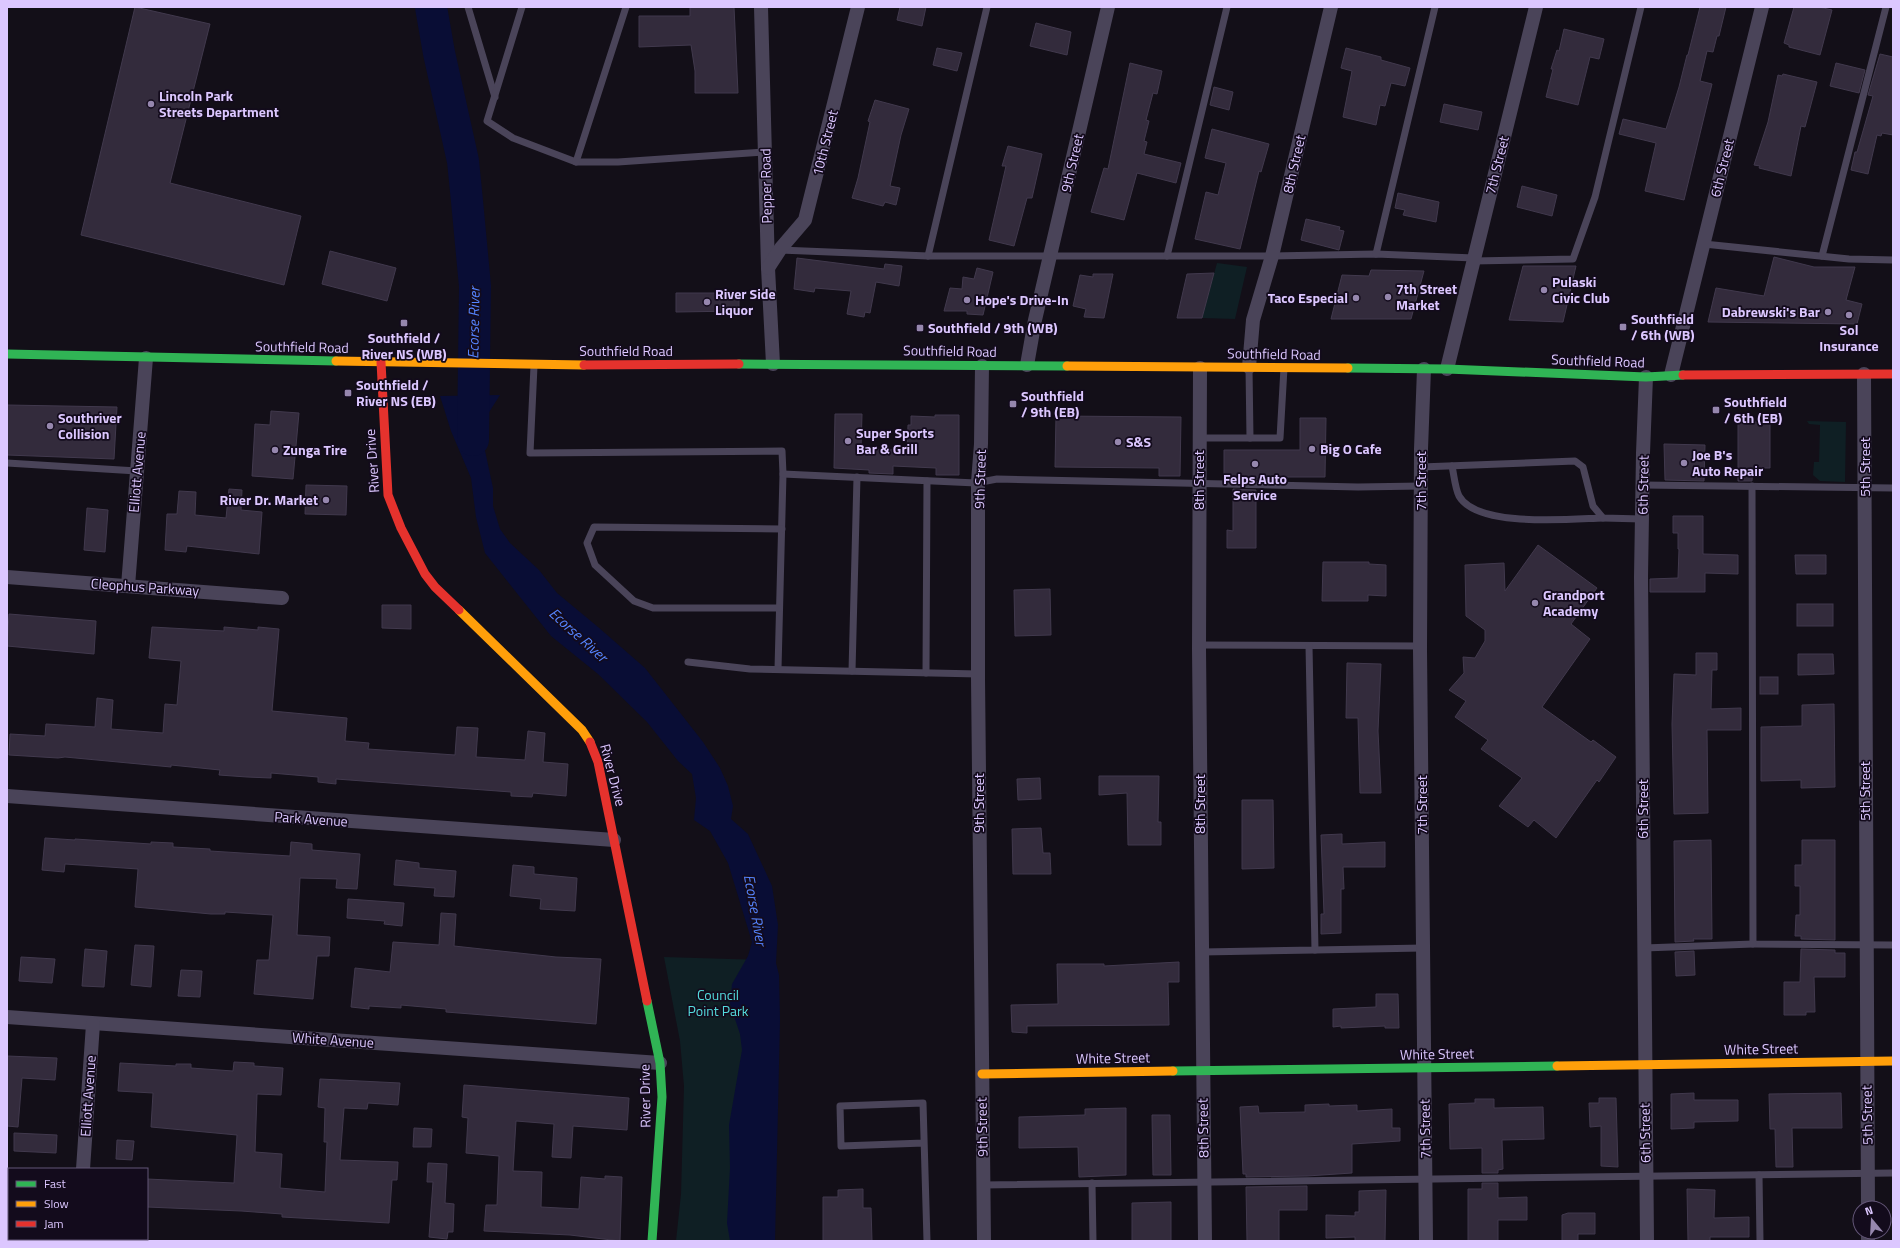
<svg xmlns="http://www.w3.org/2000/svg" width="1900" height="1248" viewBox="0 0 1900 1248" font-family="'Titillium Web',sans-serif">
<style>
.green{fill:#0f1f24}
.water{fill:#090d35}
.lines{fill:none;stroke-linecap:round;stroke-linejoin:round}
.river{stroke:#090d35;stroke-width:32}
.building{fill:#332b3c;stroke:#41394d}
.lane{stroke:#4a4459;stroke-width:7}
.street{stroke:#4a4459;stroke-width:14}
.fast{stroke:#30b455;stroke-width:9}
.slow{stroke:#ff9f0a;stroke-width:9}
.jam{stroke:#e5322d;stroke-width:9}
.poi-dot{fill:#9687ae;stroke:#130b1c;stroke-width:1.5}
.labels{text-anchor:middle;stroke-width:3.5;stroke-linejoin:round;paint-order:stroke}
.poi-label{font-size:14px;font-weight:bold;fill:#dcc7ff;stroke:#130b1c;text-anchor:start}
.street-label{font-size:14px;fill:#dcc7ff;stroke:#130b1c}
.park-label{font-size:14px;fill:#54dcde;stroke:#130b1c}
.water-label{font-size:15px;font-style:italic;fill:#5584ff;stroke:#130b1c}
</style>
<rect width="100%" height="100%" fill="#130f18"/>
<g class="green">
<path d="M1217,263l30,4 -12,52 -33,-1z"/>
<path d="M1807,421l39,1 -1,60 -25,-1 -7,-6 1,-13h5l1,-37 -11,-1z"/>
<path d="M664,957l99,3 -7,281h-80l5,-47 3,-108 -4,-45z"/>
</g>
<path class="water" d="M500,395l-14,22 -2,29 9,42v18l7,23 10,14 29,27 18,23 41,34 47,41 58,74 17,26 8,18 5,20 -2,13 17,15 24,52 6,39 -2,38 3,12 1,45 -5,221h-45l-3,-18 3,-55 -1,-43 13,-75 -2,-16 -10,-30 2,-20 16,-28 4,-14 -24,-79 -18,-32 -16,-11 2,-22 -4,-24 -14,-13 -31,-39 -49,-48 -47,-38 -66,-83 -9,-36 -5,-39 -20,-47 -11,-35z"/>
<g class="lines">
<path class="river" d="M431,7l8,46 24,108 4,40 8,85 -2,154"/>
</g>
<g class="building">
<path d="M135,7l75,17 -40,159 131,33 -17,69 -203,-50z"/>
<path d="M690,7h44l4,86h-43v-22l-4,-26 -52,2v-31h51z"/>
<path d="M900,7h26l-4,19 -25,-6z"/>
<path d="M1700,7h26l-7,29h-2l-4,16 -6,-1 -7,30 12,3 -28,116 -39,-9 11,-48 -37,-9 4,-15 43,10 13,-42 8,-32h1z"/>
<path d="M1794,7h25l13,3 -12,45 -31,-8v-2l-5,-2z"/>
<path d="M1036,23l35,9 -4,23 -37,-9z"/>
<path d="M1564,29l40,10 -5,20 -9,-2 -12,48 -32,-8 7,-28h-2l6,-19 2,1z"/>
<path d="M937,48l25,5 -5,18 -24,-6z"/>
<path d="M1346,48l35,9v3l29,8 -5,18 -14,-3 -6,23 -5,-1 -4,20 -33,-8 9,-46 -11,-3z"/>
<path d="M1880,54l13,3v78l-11,-2 -1,3 -4,-1 -9,39 -17,-4 4,-18h2l16,-56 -5,-1z"/>
<path d="M1130,63l32,8 -5,23 -4,-1 -7,27 3,1 -5,20 3,1 -3,12 37,9 -5,20 -39,-10 -13,47 -33,-8 13,-44 4,1z"/>
<path d="M1836,63l29,7 -6,23 -29,-7z"/>
<path d="M1783,74l34,8 -12,45 -4,-1 -10,50 -32,-8 1,-2 -6,-1 14,-43 10,-47 4,1z"/>
<path d="M1214,87l19,5 -4,18 -19,-5z"/>
<path d="M875,100l34,9 -8,26 -11,51 10,2 -4,17 -11,-3 -2,4 -31,-8 6,-20 12,-56 -2,-1z"/>
<path d="M1444,104l38,8 -4,18 -38,-8z"/>
<path d="M1212,129l57,15 -8,28 -2,-1 -19,78 -45,-10 11,-47 12,3 8,-32 -21,-5z"/>
<path d="M1008,146l34,8 -10,44h-5l-13,48 -25,-6 17,-74h-4z"/>
<path d="M1522,186l35,9 -5,21 -35,-9z"/>
<path d="M1398,193l41,9 -3,20 -33,-7 2,-5 -10,-2z"/>
<path d="M1306,219l34,8 -1,3 5,1 -5,19 -38,-10z"/>
<path d="M330,251l66,17 -9,33 -65,-17z"/>
<path d="M1774,257l40,10h41l-9,33 16,4 -5,20 -149,-2 8,-34 48,8z"/>
<path d="M797,258l87,11 1,-5 17,2 -3,20 -23,-4 -6,31 -5,-1 -1,5 -17,-3 4,-23 -36,-3 -1,4 -20,-3z"/>
<path d="M1523,266h53l-13,56 -54,-2z"/>
<path d="M977,268l16,4 -10,43 -16,-1v-3h-23l6,-23 12,1 1,-12 11,2z"/>
<path d="M1371,270l53,1 -13,48h-80l11,-44 27,1z"/>
<path d="M1214,273l-12,45h-25l10,-44z"/>
<path d="M1093,274h20l-9,44 -20,-1 2,-8 -13,-3 7,-31 13,2z"/>
<path d="M676,293h63v18l-63,1z"/>
<path d="M7,405l110,2 -3,52 -107,-4z"/>
<path d="M271,411l28,2 -6,66 -41,-3 3,-52 15,1z"/>
<path d="M835,414h27l-1,35 46,1 1,-25h3v-9l24,1v-2h24v60h-23v-7l-43,-2v8l-24,-1v-3l-35,-2z"/>
<path d="M1056,416l125,1 -1,59h-21v-8l-104,-1z"/>
<path d="M1300,418h26l-1,59h-68v3l-24,-1v-2l-9,-1v-26h76z"/>
<path d="M1738,422h32v46h-17l-1,13h-14z"/>
<path d="M1664,444l41,1 -1,36 -39,-1z"/>
<path d="M306,485l41,1 -1,29 -41,-1z"/>
<path d="M229,489l13,1 -1,20 21,2 -3,42 -72,-8 -1,6 -21,-2 2,-36h10l2,-23 17,1 -1,23 31,3z"/>
<path d="M1233,489l23,1v58h-29v-18l6,1z"/>
<path d="M87,508l21,2 -3,42 -21,-2z"/>
<path d="M1673,516h30v38l35,1v19l-33,-1v19h-55v-13l28,-1 1,-29h-1v-16h-5z"/>
<path d="M1538,545l59,43 -26,36 19,15 -48,68 49,35 2,-2 23,17 -17,25 -2,-2 -41,58 -22,-18 -6,7 -29,-21 23,-28 -41,-29 7,-9 -33,-23 11,-16 -17,-11 15,-17 -1,-16 12,1 10,-17v-11l-19,-14 -1,-51 39,-2 1,28z"/>
<path d="M1795,555h31v19h-30z"/>
<path d="M1323,562h46v2l17,1v31l-18,-1v6h-46z"/>
<path d="M1050,589l1,46 -36,1 -1,-46z"/>
<rect x="1797" y="604" width="36" height="22"/>
<path d="M382,605h29v24l-29,-1z"/>
<path d="M9,614l87,7 -2,33 -87,-8z"/>
<path d="M152,627l72,4v-4l34,3v-3l21,2 -7,82 75,7 -2,23 24,2 -1,6 87,6 2,-28 21,1 -2,29 49,3 3,-29 17,2 -2,29 25,2 -2,32 -33,-3 -1,4 -21,-1v-4l-175,-13v5l-18,-2v-5l-47,-4v5l-24,-1 -28,-2 1,-5 -49,-5v2l-106,-10 -7,1 -49,-3 1,-21 35,2 1,-12 49,3 2,-29 16,2 -2,29 52,4 2,-29 12,1 4,-44 -32,-3z"/>
<path d="M1696,653h21v17h-5l-1,39 30,-1v22h-34l1,83 -34,1 -2,-90 2,-50 22,1z"/>
<path d="M1798,654h35l1,20 -36,1z"/>
<path d="M1347,663l34,1 -3,67 3,62h-21l-2,-75h-12z"/>
<rect x="1760" y="677" width="18" height="17"/>
<path d="M1834,704l1,83 -34,1v-8l-40,1v-54l41,-1v-21z"/>
<path d="M1099,776h60l-1,46h3v23h-33l-1,-52 -28,2z"/>
<path d="M1040,778l1,21 -23,1 -1,-21z"/>
<path d="M1242,800h31l1,68 -32,1z"/>
<path d="M1041,828l2,25h7l1,21h-38l-1,-45z"/>
<path d="M1342,834v10l43,-2v25h-42l1,22h-3v44l-20,1v-20h3l-3,-79z"/>
<path d="M45,838l30,2v-1l76,5v-2l22,1v4l37,2v2l80,5 1,-14 21,2v6l48,4 -3,35 -21,-1 1,-9 -37,-1 -3,57 33,2 -1,19h-12l-4,43 -59,-5 3,-34h12l4,-45 -48,-3v2h-14l-76,-7 3,-38 -73,-5 -1,8 -22,-2z"/>
<path d="M1711,840l1,99h-19l1,2 -19,1 -1,-101z"/>
<path d="M1802,840h33v100l-34,-1v-3h-6l1,-21h4v-29h-5v-21h7z"/>
<path d="M396,860l23,3v5l37,3 -2,26 -20,-1 1,-8 -41,-3z"/>
<path d="M513,865l21,2v7l43,4 -2,33 -35,-2 1,-10 -31,-3z"/>
<path d="M348,899l56,4 -2,23 -18,-2 1,-3 -38,-3z"/>
<path d="M441,913l15,1 -2,32 102,11 45,2 -5,65 -150,-12v-3l-45,-4v3l-32,-2v3l-18,-2 4,-39 35,4 3,-30 46,3z"/>
<path d="M135,945l19,1 -3,41 -20,-2z"/>
<path d="M85,949l22,2 -3,36 -22,-1z"/>
<path d="M1801,949l34,1v3h10v24h-31l1,35h-9v3h-22v-33h16z"/>
<path d="M1694,951l1,24 -19,1 -1,-24z"/>
<path d="M21,957l34,2 -3,24 -33,-2z"/>
<path d="M1179,962v20h-11l1,43 -142,1v7l-15,-1 -1,-27 47,-1 -1,-40h47v2z"/>
<path d="M181,970l21,1 -2,26 -22,-1z"/>
<path d="M1376,994h22l1,34h-14v-2l-44,2v-2l-8,1v-18l43,-2z"/>
<path d="M7,1056l50,2 -2,22 -33,-2 -4,49 -11,-1z"/>
<path d="M234,1062l20,1v3l29,2 -2,27 -24,-1 -2,58 27,2 -2,34 45,4 2,-50h-3l1,-34 -7,-1 2,-28 80,4 -2,22 -30,-2 -1,6 -23,-1 -4,52 58,2 -1,18h-5l-3,43 -107,-6v-3l-41,-3 -94,-4v-28l87,4 3,-48 -86,-8 2,-34 -35,-2 2,-28 56,3v-2h15v4l42,3z"/>
<path d="M464,1085l165,13 -2,32 -54,-4 -2,32 -19,-1 2,-33 -38,-3 -3,50 29,1 -1,35 38,2 2,-32 24,2v-3l17,1 -2,64 -50,-6 -86,-4 2,-26h11l2,-49 -33,-3 2,-35 -6,-1z"/>
<path d="M1694,1093v7h44v21l-44,1v6l-23,1v-35z"/>
<path d="M1841,1093l1,35h-50l1,39h-17l-1,-38h-5l-1,-35z"/>
<path d="M1599,1098h17l2,69 -17,-1v-40l-11,1 -1,-24h10z"/>
<path d="M1475,1099h19v9l49,-1 1,32 -42,1 1,29 -5,1v3h-16v-25l-32,1 -1,-45 26,-1z"/>
<path d="M1329,1104v2l28,-1v6l35,-2v19h8v13l-48,3v29l-45,3 -61,1v-3h-3l-3,-67 18,-1 1,7 46,-1v-7z"/>
<path d="M1126,1108v67l-47,2 -1,-30 -59,1v-31l66,-2v-6z"/>
<path d="M1152,1115h18l1,60h-18z"/>
<path d="M414,1128l18,1 -1,18h-18z"/>
<path d="M14,1133l43,2 -1,18 -42,-2z"/>
<path d="M117,1140l17,1 -2,19 -16,-1z"/>
<path d="M428,1163l19,1 -2,39 9,1 -1,28h-5l-1,7 -18,-2 4,-55h-6z"/>
<path d="M1482,1183h16v15l29,-1v23h-29v21h-30v-52h14z"/>
<path d="M1307,1186v24h-28v31h-32l-1,-54z"/>
<path d="M863,1189v19h8l1,33h-49v-44h15v-7z"/>
<path d="M1687,1189l28,1 -1,28 35,-1v20h-39v4h-22z"/>
<path d="M1386,1190l-1,51h-30v-4l-29,1v-23l29,1v-4h4v-21z"/>
<path d="M1171,1202v39h-39v-38z"/>
<path d="M1568,1213h27v21h-17v7h-16v-26z"/>
</g>
<g class="lines">
<g class="lane">
<path d="M468,7l27,90"/>
<path d="M522,7l-35,114 26,17 63,24h42l147,-10"/>
<path d="M576,162l50,-155"/>
<path d="M1704,244l145,15 44,1"/>
<path d="M780,250l148,6h344l104,-2 98,4"/>
<path d="M1376,254l59,-247"/>
<path d="M928,256l59,-249"/>
<path d="M1167,256l60,-249"/>
<path d="M1822,256l64,-249"/>
<path d="M1473,261l100,-2 22,-62 46,-190"/>
<path d="M534,366l-4,87 252,-2 1,23 -5,195"/>
<path d="M1249,368l1,70"/>
<path d="M1199,438h81l4,-70"/>
<path d="M7,463l130,8"/>
<path d="M1452,466c2,9 3,22 7,30 18,32 111,23 144,22"/>
<path d="M1421,467l154,-6 8,6 10,39 10,12 39,1"/>
<path d="M783,474l193,9 21,-4 361,8 63,-1"/>
<path d="M1643,485l250,3"/>
<path d="M1752,486l1,458 140,1"/>
<path d="M779,608h-126l-19,-7 -39,-36 -8,-22 7,-16 188,2"/>
<path d="M1199,645l221,1"/>
<path d="M688,662l62,7 228,5"/>
<path d="M852,671l5,-194"/>
<path d="M926,673l1,-192"/>
<path d="M1644,948l109,-4"/>
<path d="M1315,950l108,-2"/>
<path d="M1202,952l113,-2 -6,-304"/>
<path d="M924,1143l-83,3 -1,-40 83,-3 4,138"/>
<path d="M1759,1175l1,66"/>
<path d="M1092,1183l1,58"/>
<path d="M983,1185l910,-12"/>
</g>
<g class="street">
<path d="M761,7l7,261 5,96"/>
<path d="M768,268l13,-20 24,-28 53,-213"/>
<path d="M1027,365l8,-45 73,-313"/>
<path d="M982,366l-1,78 -3,38v197l6,562"/>
<path d="M1249,367l4,-47 19,-64 59,-249"/>
<path d="M1200,368l-1,281 6,592"/>
<path d="M1424,369l-3,80 -1,201 6,591"/>
<path d="M1447,369l89,-362"/>
<path d="M1864,374l4,834"/>
<path d="M1671,375l91,-368"/>
<path d="M1646,377l-3,76 -2,124 6,664"/>
<path d="M7,577l275,21"/>
<path d="M128,586l18,-228"/>
<path d="M7,796l607,44"/>
<path d="M7,1017l653,46"/>
<path d="M83,1169l10,-145"/>
<path d="M1868,1232v9"/>
<path d="M79,1241v-2"/>
</g>
<g class="fast">
<path d="M7,354l329,7"/>
<path d="M739,364l328,2"/>
<path d="M1348,368l99,1 199,8 37,-2"/>
<path d="M647,1001l13,62 2,34 -10,144"/>
<path d="M1173,1071l384,-5"/>
</g>
<g class="slow">
<path d="M336,361l248,4"/>
<path d="M1067,366l281,2"/>
<path d="M459,610l123,120 8,12"/>
<path d="M1557,1066l336,-5"/>
<path d="M982,1074l191,-3"/>
</g>
<g class="jam">
<path d="M381,362l7,133 13,33 24,46 10,13 24,23"/>
<path d="M584,365l155,-1"/>
<path d="M1683,375l210,-1"/>
<path d="M590,742l8,20 49,239"/>
</g>
</g>
<g class="poi-dot">
<circle cx="151" cy="104" r="4"/>
<circle cx="1544" cy="290" r="4"/>
<circle cx="1388" cy="297" r="4"/>
<circle cx="1356" cy="298" r="4"/>
<circle cx="967" cy="300" r="4"/>
<circle cx="707" cy="302" r="4"/>
<circle cx="1828" cy="312" r="4"/>
<circle cx="1849" cy="315" r="4"/>
<rect x="400" y="319" width="8" height="8" rx="2"/>
<rect x="1619" y="323" width="8" height="8" rx="2"/>
<rect x="916" y="324" width="8" height="8" rx="2"/>
<rect x="344" y="389" width="8" height="8" rx="2"/>
<rect x="1009" y="400" width="8" height="8" rx="2"/>
<rect x="1712" y="406" width="8" height="8" rx="2"/>
<circle cx="50" cy="426" r="4"/>
<circle cx="848" cy="441" r="4"/>
<circle cx="1118" cy="442" r="4"/>
<circle cx="1312" cy="449" r="4"/>
<circle cx="275" cy="450" r="4"/>
<circle cx="1684" cy="463" r="4"/>
<circle cx="1255" cy="464" r="4"/>
<circle cx="326" cy="500" r="4"/>
<circle cx="1535" cy="603" r="4"/>
</g>
<g class="labels">
<g class="poi-label">
<text x="159" y="101">Lincoln Park<tspan x="159" dy="16">Streets Department</tspan></text>
<text x="1552" y="287">Pulaski<tspan x="1552" dy="16">Civic Club</tspan></text>
<text x="1396" y="294">7th Street<tspan x="1396" dy="16">Market</tspan></text>
<text x="715" y="299">River Side<tspan x="715" dy="16">Liquor</tspan></text>
<text x="1348" y="303" text-anchor="end">Taco Especial</text>
<text x="975" y="305">Hope's Drive-In</text>
<text x="1820" y="317" text-anchor="end">Dabrewski's Bar</text>
<text x="1631" y="324">Southfield<tspan x="1631" dy="16">/ 6th (WB)</tspan></text>
<text x="928" y="333">Southfield / 9th (WB)</text>
<text x="1849" y="335" text-anchor="middle">Sol<tspan x="1849" dy="16">Insurance</tspan></text>
<text x="404" y="343" text-anchor="middle">Southfield /<tspan x="404" dy="16">River NS (WB)</tspan></text>
<text x="356" y="390">Southfield /<tspan x="356" dy="16">River NS (EB)</tspan></text>
<text x="1021" y="401">Southfield<tspan x="1021" dy="16">/ 9th (EB)</tspan></text>
<text x="1724" y="407">Southfield<tspan x="1724" dy="16">/ 6th (EB)</tspan></text>
<text x="58" y="423">Southriver<tspan x="58" dy="16">Collision</tspan></text>
<text x="856" y="438">Super Sports<tspan x="856" dy="16">Bar &amp; Grill</tspan></text>
<text x="1126" y="447">S&amp;S</text>
<text x="1320" y="454">Big O Cafe</text>
<text x="283" y="455">Zunga Tire</text>
<text x="1692" y="460">Joe B's<tspan x="1692" dy="16">Auto Repair</tspan></text>
<text x="1255" y="484" text-anchor="middle">Felps Auto<tspan x="1255" dy="16">Service</tspan></text>
<text x="318" y="505" text-anchor="end">River Dr. Market</text>
<text x="1543" y="600">Grandport<tspan x="1543" dy="16">Academy</tspan></text>
</g>
<g class="street-label">
<text transform="translate(825 143) rotate(-76)" y="5">10th Street</text>
<text transform="translate(1072 163) rotate(-77)" y="5">9th Street</text>
<text transform="translate(1294 164) rotate(-77)" y="5">8th Street</text>
<text transform="translate(1497 165) rotate(-76)" y="5">7th Street</text>
<text transform="translate(1722 168) rotate(-76)" y="5">6th Street</text>
<text transform="translate(766 186) rotate(-91)" y="5">Pepper Road</text>
<text transform="translate(302 347) rotate(1)" y="5">Southfield Road</text>
<text x="626" y="356">Southfield Road</text>
<text transform="translate(950 351) rotate(1)" y="5">Southfield Road</text>
<text transform="translate(1274 354) rotate(1)" y="5">Southfield Road</text>
<text transform="translate(1598 361) rotate(2)" y="5">Southfield Road</text>
<text transform="translate(372 461) rotate(-94)" y="5">River Drive</text>
<text transform="translate(1865 467) rotate(-90)" y="5">5th Street</text>
<text transform="translate(137 472) rotate(-85)" y="5">Elliott Avenue</text>
<text transform="translate(980 479) rotate(-88)" y="5">9th Street</text>
<text transform="translate(1199 480) rotate(-90)" y="5">8th Street</text>
<text transform="translate(1421 481) rotate(-90)" y="5">7th Street</text>
<text transform="translate(1643 485) rotate(-89)" y="5">6th Street</text>
<text transform="translate(145 587) rotate(4)" y="5">Cleophus Parkway</text>
<text transform="translate(613 775) rotate(75)" y="5">River Drive</text>
<text transform="translate(1865 791) rotate(-90)" y="5">5th Street</text>
<text transform="translate(979 803) rotate(-90)" y="5">9th Street</text>
<text transform="translate(1200 804) rotate(-90)" y="5">8th Street</text>
<text transform="translate(1422 805) rotate(-90)" y="5">7th Street</text>
<text transform="translate(1643 809) rotate(-90)" y="5">6th Street</text>
<text transform="translate(311 819) rotate(4)" y="5">Park Avenue</text>
<text transform="translate(333 1040) rotate(4)" y="5">White Avenue</text>
<text transform="translate(1761 1049) rotate(-1)" y="5">White Street</text>
<text transform="translate(1437 1054) rotate(-1)" y="5">White Street</text>
<text transform="translate(1113 1058) rotate(-1)" y="5">White Street</text>
<text transform="translate(88 1096) rotate(-86)" y="5">Elliott Avenue</text>
<text transform="translate(645 1096) rotate(-91)" y="5">River Drive</text>
<text transform="translate(1867 1115) rotate(-91)" y="5">5th Street</text>
<text transform="translate(982 1127) rotate(-91)" y="5">9th Street</text>
<text transform="translate(1203 1128) rotate(-91)" y="5">8th Street</text>
<text transform="translate(1425 1129) rotate(-91)" y="5">7th Street</text>
<text transform="translate(1645 1133) rotate(-91)" y="5">6th Street</text>
</g>
<g class="park-label">
<text x="718" y="1000">Council<tspan x="718" dy="16">Point Park</tspan></text>
</g>
<g class="water-label">
<text transform="translate(474 323) rotate(-89)" y="5">Ecorse River</text>
<text transform="translate(578 635) rotate(42)" y="5">Ecorse River</text>
<text transform="translate(755 910) rotate(80)" y="5">Ecorse River</text>
</g>
</g>
<rect width="1900" height="1248" fill="none" stroke="#dcc7ff" stroke-width="16"/>
<rect x="8" y="1168" width="140" height="72" fill="#130b1c" stroke="#635677"/>
<rect x="16" y="1181" width="20" height="6" fill="#30b455" stroke="#635677"/>
<text x="44" y="1188" font-size="12" fill="#dcc7ff">Fast</text>
<rect x="16" y="1201" width="20" height="6" fill="#ff9f0a" stroke="#635677"/>
<text x="44" y="1208" font-size="12" fill="#dcc7ff">Slow</text>
<rect x="16" y="1221" width="20" height="6" fill="#e5322d" stroke="#635677"/>
<text x="44" y="1228" font-size="12" fill="#dcc7ff">Jam</text>
<g transform="translate(1872 1220) rotate(342)"><circle r="19" fill="#130b1c" stroke="#635677"/>
<path d="M0-3L7 15L0 10L-7 15Z" fill="#9687ae"/>
<text y="-6" font-size="11" font-weight="bold" text-anchor="middle" fill="#dcc7ff">N</text>
</g>
</svg>
